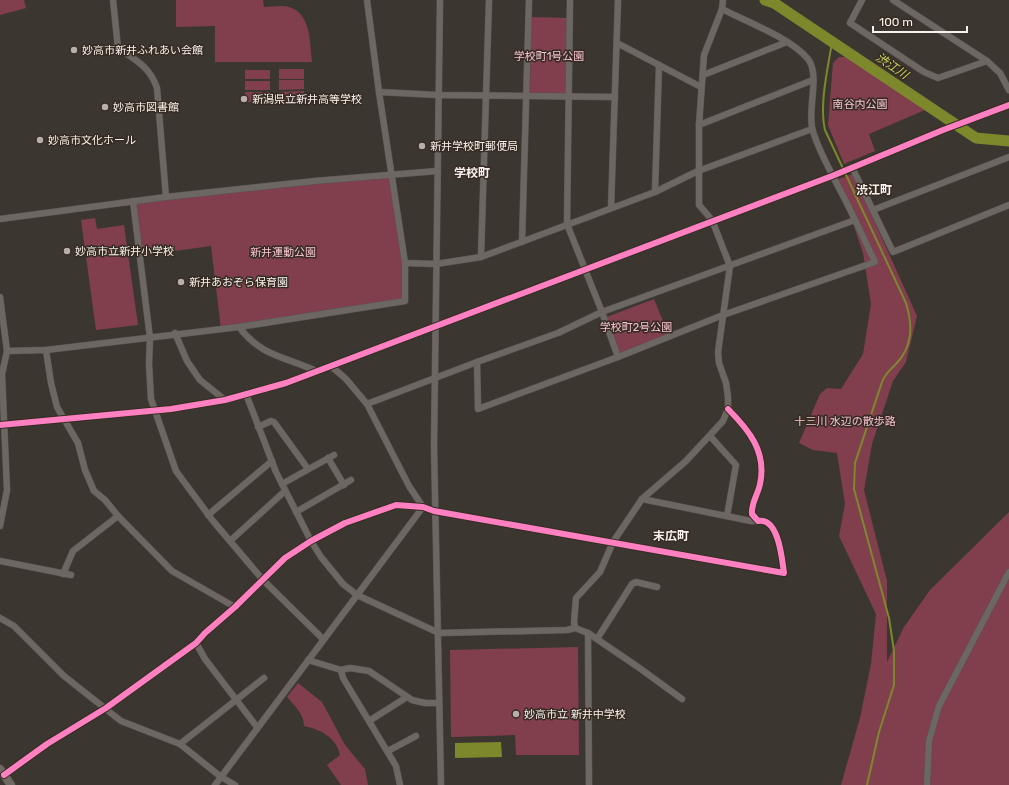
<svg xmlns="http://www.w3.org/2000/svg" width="1009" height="785" viewBox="0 0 1009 785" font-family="Rubik,'Noto Sans JP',sans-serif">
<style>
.green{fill:#813f4e}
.water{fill:#7d882d}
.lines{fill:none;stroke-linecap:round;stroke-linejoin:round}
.stream{stroke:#7d882d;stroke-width:2}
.river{stroke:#7d882d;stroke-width:11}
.minor-casing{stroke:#5a5450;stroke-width:7}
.major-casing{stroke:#5a5450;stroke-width:9}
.minor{stroke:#6c6763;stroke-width:6}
.major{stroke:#6e6961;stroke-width:8}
.cycleway-casing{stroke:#352b23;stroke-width:8}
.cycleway{stroke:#ff80c0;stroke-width:6}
.poi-dot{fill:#b7b0aa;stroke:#352b23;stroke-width:1.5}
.labels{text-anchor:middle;stroke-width:3;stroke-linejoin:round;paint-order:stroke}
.poi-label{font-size:11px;fill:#f9f2ec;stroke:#352b23;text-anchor:start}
.park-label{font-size:11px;fill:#f7c3cd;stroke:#352b23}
.water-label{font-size:12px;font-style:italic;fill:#cbdd5e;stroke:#352b23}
.neighbourhood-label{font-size:12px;font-weight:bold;fill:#f9f2ec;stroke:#352b23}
</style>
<rect width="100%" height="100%" fill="#3c3630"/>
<g class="green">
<path d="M0,0h24l2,8 -26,7z"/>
<path d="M176,0h87l1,7c7,0 18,-2 25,0 22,6 21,37 23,55h-97v-36l-39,1z"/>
<path d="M531,17l37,1 -1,76h-37z"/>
<path d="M839,57h9l77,53 -56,24 6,17 -31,13 -16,-39 5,-62z"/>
<rect x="279" y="69" width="25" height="10"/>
<rect x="245" y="70" width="25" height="9"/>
<path d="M279,80h25v9l-25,1z"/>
<rect x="245" y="81" width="25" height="9"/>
<path d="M304,91v10h-25v-9z"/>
<rect x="245" y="92" width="25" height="10"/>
<path d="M853,174l64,142 -11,46 -13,19 -21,63 -8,46 23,91v81l17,-35 26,-37 79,-78v273h-168l19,-67 11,-54 5,-50 -37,-78 6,-32 -8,-51 -24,-3 -14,-7 21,-49 7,-6 14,1 22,-35 8,-50 -8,-51 -25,-74z"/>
<path d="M392,176l13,87v38l-184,28 -10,-83 -72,10 -6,-55z"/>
<path d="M95,218l2,11 27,-4 14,100 -42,5 -15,-110z"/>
<path d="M654,299l15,37 -51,19 -14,-37z"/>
<path d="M578,647l1,108h-63l-1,-20 -64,2 -1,-87z"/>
<path d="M298,683l24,19 23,43 20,24 3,16h-27l-14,-20 13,-10c-3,-17 -20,-26 -36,-29 0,-12 -9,-20 -17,-29z"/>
</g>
<path class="water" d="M501,742l1,15 -47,1v-15z"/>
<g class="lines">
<path class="stream" d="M832,42c-4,26 -13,62 -7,88l81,173c7,23 7,44 -11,62 -6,6 -10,9 -13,17l-27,81 -1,26 35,129 5,33v34l-15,47 -12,53"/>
<path class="river" d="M765,0l9,3 202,135 33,3"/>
<g class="minor-casing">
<g id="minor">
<path d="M113,0l5,48c18,12 32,19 39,40l9,109"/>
<path d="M367,0l12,92 26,171 31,1 45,-7 174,-65 43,-21 114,-42"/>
<path d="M440,0l-6,446 7,339"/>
<path d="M570,0l-3,224 35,88 253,-92"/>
<path d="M862,0l-12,23 74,49 14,6 49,-17"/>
<path d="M893,0l94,61 13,12 9,17"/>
<path d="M617,43l84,44"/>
<path d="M703,75l84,-33"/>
<path d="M379,92l59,3 177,2"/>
<path d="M699,125l114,-45"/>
<path d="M852,167l41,85 116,-47"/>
<path d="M655,192l4,-127"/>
<path d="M133,201l17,137 -1,26 2,35 25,72 37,50 50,59 60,59"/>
<path d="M611,208l7,-208"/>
<path d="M873,210l136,-53"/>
<path d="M0,219l166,-22 149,-16 122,-10"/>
<path d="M522,242l7,-242"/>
<path d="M481,257l8,-257"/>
<path d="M0,297l7,54 -5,23 5,116 -7,36"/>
<path d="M239,327c23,30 45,29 77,44"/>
<path d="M175,333l12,28 13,19 25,20"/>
<path d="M46,350l5,33 6,24 21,36 7,27 9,21 11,9 13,16 54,55 63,36"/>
<path d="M7,351l39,-1 193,-23 166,-26v-38"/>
<path d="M477,362l1,47 140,-52 105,-42 152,-53c-12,-25 -23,-50 -36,-74 -8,-16 -24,-44 -27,-61 -4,-19 8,-53 -4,-68 -17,-21 -61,-37 -86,-50"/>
<path d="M331,366l15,13 21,25 42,82 14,21"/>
<path d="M246,394l30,78 35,69 10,16 22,27 14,11 82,38 128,-3 8,-2 13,5 50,34 44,32"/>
<path d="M367,404l110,-42 81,-29 44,-21 16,45"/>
<path d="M0,425l171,-16 54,-9 61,-17 546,-207 111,-46 66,-25"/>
<path d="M258,427l13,-6 3,1 34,47"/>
<path d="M710,436l26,29 -9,51"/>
<path d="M328,458l16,27"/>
<path d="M282,484l52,-29"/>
<path d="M642,499l109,22h7"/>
<path d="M296,512l55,-32"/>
<path d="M208,515l64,-54"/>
<path d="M230,541l55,-50"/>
<path d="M0,561l71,14"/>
<path d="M63,574l10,-23 45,-35"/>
<path d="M0,618l14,8 50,50 57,45 59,23 41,33 14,8"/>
<path d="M575,628l-1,-6 2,-24 24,-26 13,-30 29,-43 44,-38 37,-40 5,-12v-12l-2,-14 -7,-20 -1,-11 12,-86 -18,-46 -13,-15v-80l5,-70 18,-46 1,-9"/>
<path d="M588,633l1,152"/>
<path d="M597,639l35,-55 4,-2 21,5"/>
<path d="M196,643l9,16 52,68"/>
<path d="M308,660l33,10 9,-2 19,3 43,29 13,3h14"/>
<path d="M341,670l2,8 53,88 4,19"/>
<path d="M369,721l38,-24"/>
<path d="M180,744l84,-66"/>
<path d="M388,751l28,-15"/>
<path d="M4,775l43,-31 59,-36 90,-65 9,-10 30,-26 50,-49 26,-17 34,-18 51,-18 27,2 11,4 350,62c-2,-13 -5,-56 -26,-52l-6,-7c-1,-12 6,-19 8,-30 7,-32 -11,-54 -32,-75"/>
<path d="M215,785l208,-278"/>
<path d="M927,785l2,-44 10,-35 70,-134"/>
</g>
</g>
<g class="major-casing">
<path id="major" d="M0,769l11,16"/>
</g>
<use href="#minor" class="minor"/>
<use href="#major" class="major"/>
<g class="cycleway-casing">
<g id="cycleway">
<path d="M0,425l171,-16 54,-9 61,-17 546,-207 111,-46 66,-25"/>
<path d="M4,775l43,-31 59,-36 90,-65 9,-10 30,-26 50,-49 26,-17 34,-18 51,-18 27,2 11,4 350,62c-2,-13 -5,-56 -26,-52l-6,-7c-1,-12 6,-19 8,-30 7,-32 -11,-54 -32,-75"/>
</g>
</g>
<use href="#cycleway" class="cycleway"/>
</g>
<g class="poi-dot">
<circle cx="74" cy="50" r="4"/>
<circle cx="244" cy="99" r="4"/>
<circle cx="105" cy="107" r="4"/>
<circle cx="40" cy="140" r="4"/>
<circle cx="422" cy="146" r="4"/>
<circle cx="67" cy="251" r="4"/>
<circle cx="181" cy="282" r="4"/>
<circle cx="516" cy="714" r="4"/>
</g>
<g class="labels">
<g class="poi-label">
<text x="82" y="54">妙高市新井ふれあい会館</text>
<text x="252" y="103">新潟県立新井高等学校</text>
<text x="113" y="111">妙高市図書館</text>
<text x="48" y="144">妙高市文化ホール</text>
<text x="430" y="150">新井学校町郵便局</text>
<text x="75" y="255">妙高市立新井小学校</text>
<text x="189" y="286">新井あおぞら保育園</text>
<text x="524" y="718">妙高市立 新井中学校</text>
</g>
<g class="park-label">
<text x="549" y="60">学校町1号公園</text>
<text x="860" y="108">南谷内公園</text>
<text x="283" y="256">新井運動公園</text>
<text x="636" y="331">学校町2号公園</text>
<text x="845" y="425">十三川 水辺の散歩路</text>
</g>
<g class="water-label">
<text transform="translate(892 66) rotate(34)" y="4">渋江川</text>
</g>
<g class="neighbourhood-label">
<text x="472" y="177">学校町</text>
<text x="874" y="194">渋江町</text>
<text x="671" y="540">末広町</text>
</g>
</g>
<path d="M873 26v6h94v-6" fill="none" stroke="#f9f2ec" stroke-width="2"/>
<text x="879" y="26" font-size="12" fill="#f9f2ec" stroke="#352b23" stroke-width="3" paint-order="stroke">100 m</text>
</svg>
